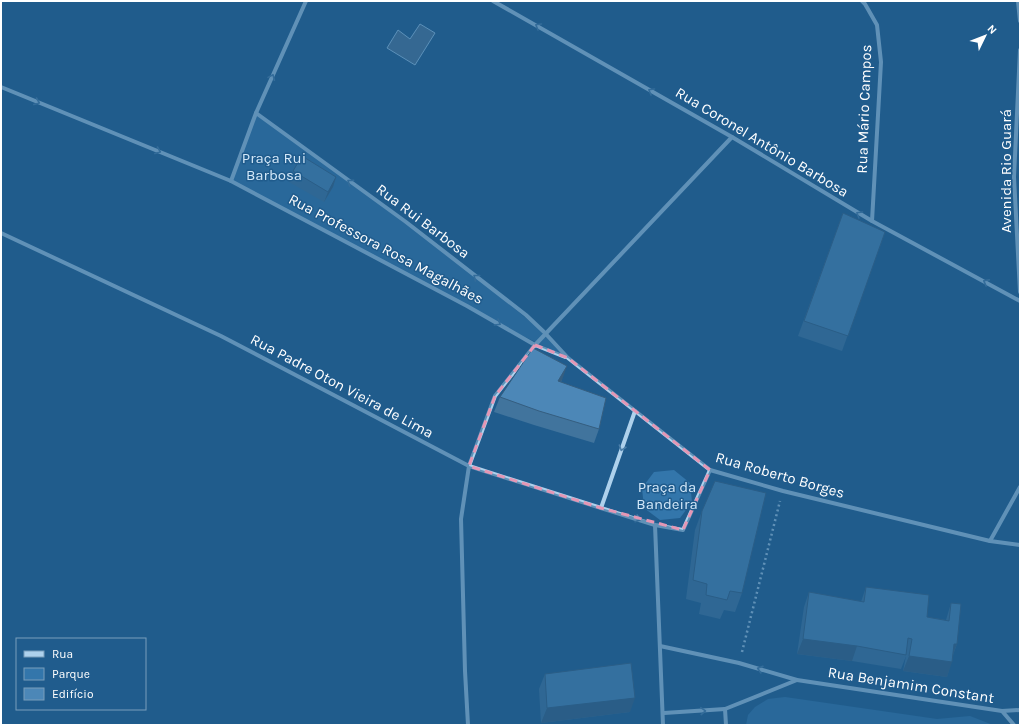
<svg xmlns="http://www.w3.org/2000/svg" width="1021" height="726" viewBox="0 0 1021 726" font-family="Karla,sans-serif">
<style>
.green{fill:#3376ab}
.water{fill:#4e779a;stroke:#a1cdee}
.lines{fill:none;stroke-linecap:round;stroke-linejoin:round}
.path{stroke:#aed1ec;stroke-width:2.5;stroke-dasharray:2 3;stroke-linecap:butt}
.street{stroke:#aed1ec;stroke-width:4}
.wall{fill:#41749d}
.shaded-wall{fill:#355e80}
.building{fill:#4c87b7;stroke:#355e80}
.oneway{stroke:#4b7faa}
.marked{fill:none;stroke:#e497b5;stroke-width:3;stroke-dasharray:8 5;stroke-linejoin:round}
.labels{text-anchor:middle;stroke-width:3;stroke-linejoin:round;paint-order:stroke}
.street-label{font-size:15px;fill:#fff;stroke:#205c8d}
.park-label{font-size:15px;fill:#d3e8f9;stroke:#205c8d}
</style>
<rect width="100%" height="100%" fill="#205c8d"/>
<g class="green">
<path d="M256,113l206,152 83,69 23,24 -59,-29 -278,-148z"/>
<path d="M674,470l16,13 2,19 -12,16 -20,2 -16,-12 -2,-20 12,-16z"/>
<path d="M785,697l152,22 33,-3 23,9h-247l2,-10 7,-8 13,-8z"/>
</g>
<path class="water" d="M420,24l15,9 -20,32 -28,-17 11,-18 12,9z"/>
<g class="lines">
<path class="path" d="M742,652l38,-151"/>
<g class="street">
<path d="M493,1l239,136 140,84 148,80"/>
<path d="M862,1l3,3 12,21 4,37 -9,159"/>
<path d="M1018,1l2,20"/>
<path d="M1020,50l-6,127 6,115"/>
<path d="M1,87l230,94 236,125 68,39 30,12"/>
<path d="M256,113l150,109 120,93 18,17 24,26 142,112 73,21 207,50 30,4"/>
<path d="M231,181l25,-68 50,-112"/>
<path d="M1,233l220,103 248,130 132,42 54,17 28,5 27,-60"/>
<path d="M601,508l34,-97"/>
<path d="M655,525l8,200"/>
<path d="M990,541l30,-54"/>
<path d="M660,646l79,17 58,17 205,31 18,-1"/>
<path d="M725,709l1,16"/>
<path d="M1002,711l12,14"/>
<path d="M664,713l61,-4 72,-29"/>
<path d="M468,725l-3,-54 -4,-152 8,-53 26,-70 40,-51 197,-208"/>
</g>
</g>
<g class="wall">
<path d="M293,171l43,6 -3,10 -9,15 -35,-20z"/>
<path d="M843,213l42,19 -43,119 -44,-15z"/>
<path d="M562,380l-1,2 38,47 -5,14 -60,-18 -40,-13 6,-15z"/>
<path d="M702,511l40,82 -7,19 -11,-2 -4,9 -21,-5 2,-11 -15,-4 9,-69z"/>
<path d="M866,587l61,30 19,3 5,-17 6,41 -4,11 -6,22 -44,-6 3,-15 -5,13 -49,-8 -55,-7 7,-47 5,-15 52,10z"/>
<path d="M545,674l85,38 -89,11 -2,-34z"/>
</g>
<g class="shaded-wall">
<path d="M336,177l-3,10 -9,15 4,-10z"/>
<path d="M567,366l-5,14 -10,15 6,-14z"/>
<path d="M803,639l54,7 -5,15 -55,-7z"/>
<path d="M954,644h3l-6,15z"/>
<path d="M909,656l43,6 -5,15 -44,-6z"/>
<path d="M635,698l-5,14 -89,11 6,-15z"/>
</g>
<g class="building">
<path d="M302,156l34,21 -8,15 -35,-21z"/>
<path d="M843,213l42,19 -37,104 -44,-15z"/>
<path d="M533,348l34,18 -9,15 48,17 -7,31 -60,-18 -39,-14z"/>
<path d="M715,481l51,12 -24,100 -12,-2 -3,9 -21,-5 1,-11 -14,-4 9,-69z"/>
<path d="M866,587l63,8 -2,22 22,4 2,-18 10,1 -4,40h-3l-2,18 -43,-6 3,-17 -4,-1 -2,17 -49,-9 -54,-7 6,-47 55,10z"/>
<path d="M631,663l4,35 -88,10 -2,-34z"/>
</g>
<defs><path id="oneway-chevron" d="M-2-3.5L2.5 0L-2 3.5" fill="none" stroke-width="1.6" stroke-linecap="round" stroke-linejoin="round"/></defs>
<g class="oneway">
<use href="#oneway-chevron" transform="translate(538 26) rotate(-150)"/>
<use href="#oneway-chevron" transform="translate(272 77) rotate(-66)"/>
<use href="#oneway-chevron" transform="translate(651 91) rotate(-150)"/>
<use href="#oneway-chevron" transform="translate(37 102) rotate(22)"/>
<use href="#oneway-chevron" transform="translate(158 151) rotate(22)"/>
<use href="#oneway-chevron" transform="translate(350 182) rotate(-144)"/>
<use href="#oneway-chevron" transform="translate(859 214) rotate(-149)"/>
<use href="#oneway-chevron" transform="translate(476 277) rotate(-142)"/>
<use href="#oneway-chevron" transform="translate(986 282) rotate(-152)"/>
<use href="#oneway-chevron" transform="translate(498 323) rotate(30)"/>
<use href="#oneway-chevron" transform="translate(622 448) rotate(109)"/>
<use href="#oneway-chevron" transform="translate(638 519) rotate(17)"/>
<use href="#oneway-chevron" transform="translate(760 669) rotate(-163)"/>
<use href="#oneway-chevron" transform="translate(703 711) rotate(-3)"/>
</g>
<path d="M0 0H1021V726H0ZM535,345l33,13 142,112 -27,60 -82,-22 -132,-42 26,-70z" fill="#205c8d" fill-opacity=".55" fill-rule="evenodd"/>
<path class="marked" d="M535,345l33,13 142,112 -27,60 -82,-22 -132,-42 26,-70z"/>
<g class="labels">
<g class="street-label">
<text transform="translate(864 109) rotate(-88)" y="5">Rua Mário Campos</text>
<text transform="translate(762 142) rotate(31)" y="5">Rua Coronel Antônio Barbosa</text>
<text transform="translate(1006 171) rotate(-90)" y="5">Avenida Rio Guará</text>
<text transform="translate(423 221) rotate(37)" y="5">Rua Rui Barbosa</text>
<text transform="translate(386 249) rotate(28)" y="5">Rua Professora Rosa Magalhães</text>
<text transform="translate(342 386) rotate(28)" y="5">Rua Padre Oton Vieira de Lima</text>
<text transform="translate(780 475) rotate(16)" y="5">Rua Roberto Borges</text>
<text transform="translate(911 685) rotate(9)" y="5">Rua Benjamim Constant</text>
</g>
<g class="park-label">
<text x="274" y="163">Praça Rui<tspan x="274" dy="17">Barbosa</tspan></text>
<text x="667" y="492">Praça da<tspan x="667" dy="17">Bandeira</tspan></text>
</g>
</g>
<rect width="1021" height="726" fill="none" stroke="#ffffff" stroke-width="4"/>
<rect x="16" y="638" width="130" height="72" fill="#205c8d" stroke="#799dbb"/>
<rect x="24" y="651" width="20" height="6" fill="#aed1ec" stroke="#799dbb"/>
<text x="52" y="658" font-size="12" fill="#ffffff">Rua</text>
<rect x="24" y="668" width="20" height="12" fill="#3376ab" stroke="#799dbb"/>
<text x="52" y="678" font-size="12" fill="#ffffff">Parque</text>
<rect x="24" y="688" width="20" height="12" fill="#4c87b7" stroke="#799dbb"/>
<text x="52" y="698" font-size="12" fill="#ffffff">Edifício</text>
<g transform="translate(985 36) rotate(47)" stroke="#205c8d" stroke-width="3" paint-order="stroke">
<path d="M0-3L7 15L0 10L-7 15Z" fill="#ffffff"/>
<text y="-6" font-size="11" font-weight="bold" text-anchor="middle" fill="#ffffff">N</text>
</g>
</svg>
